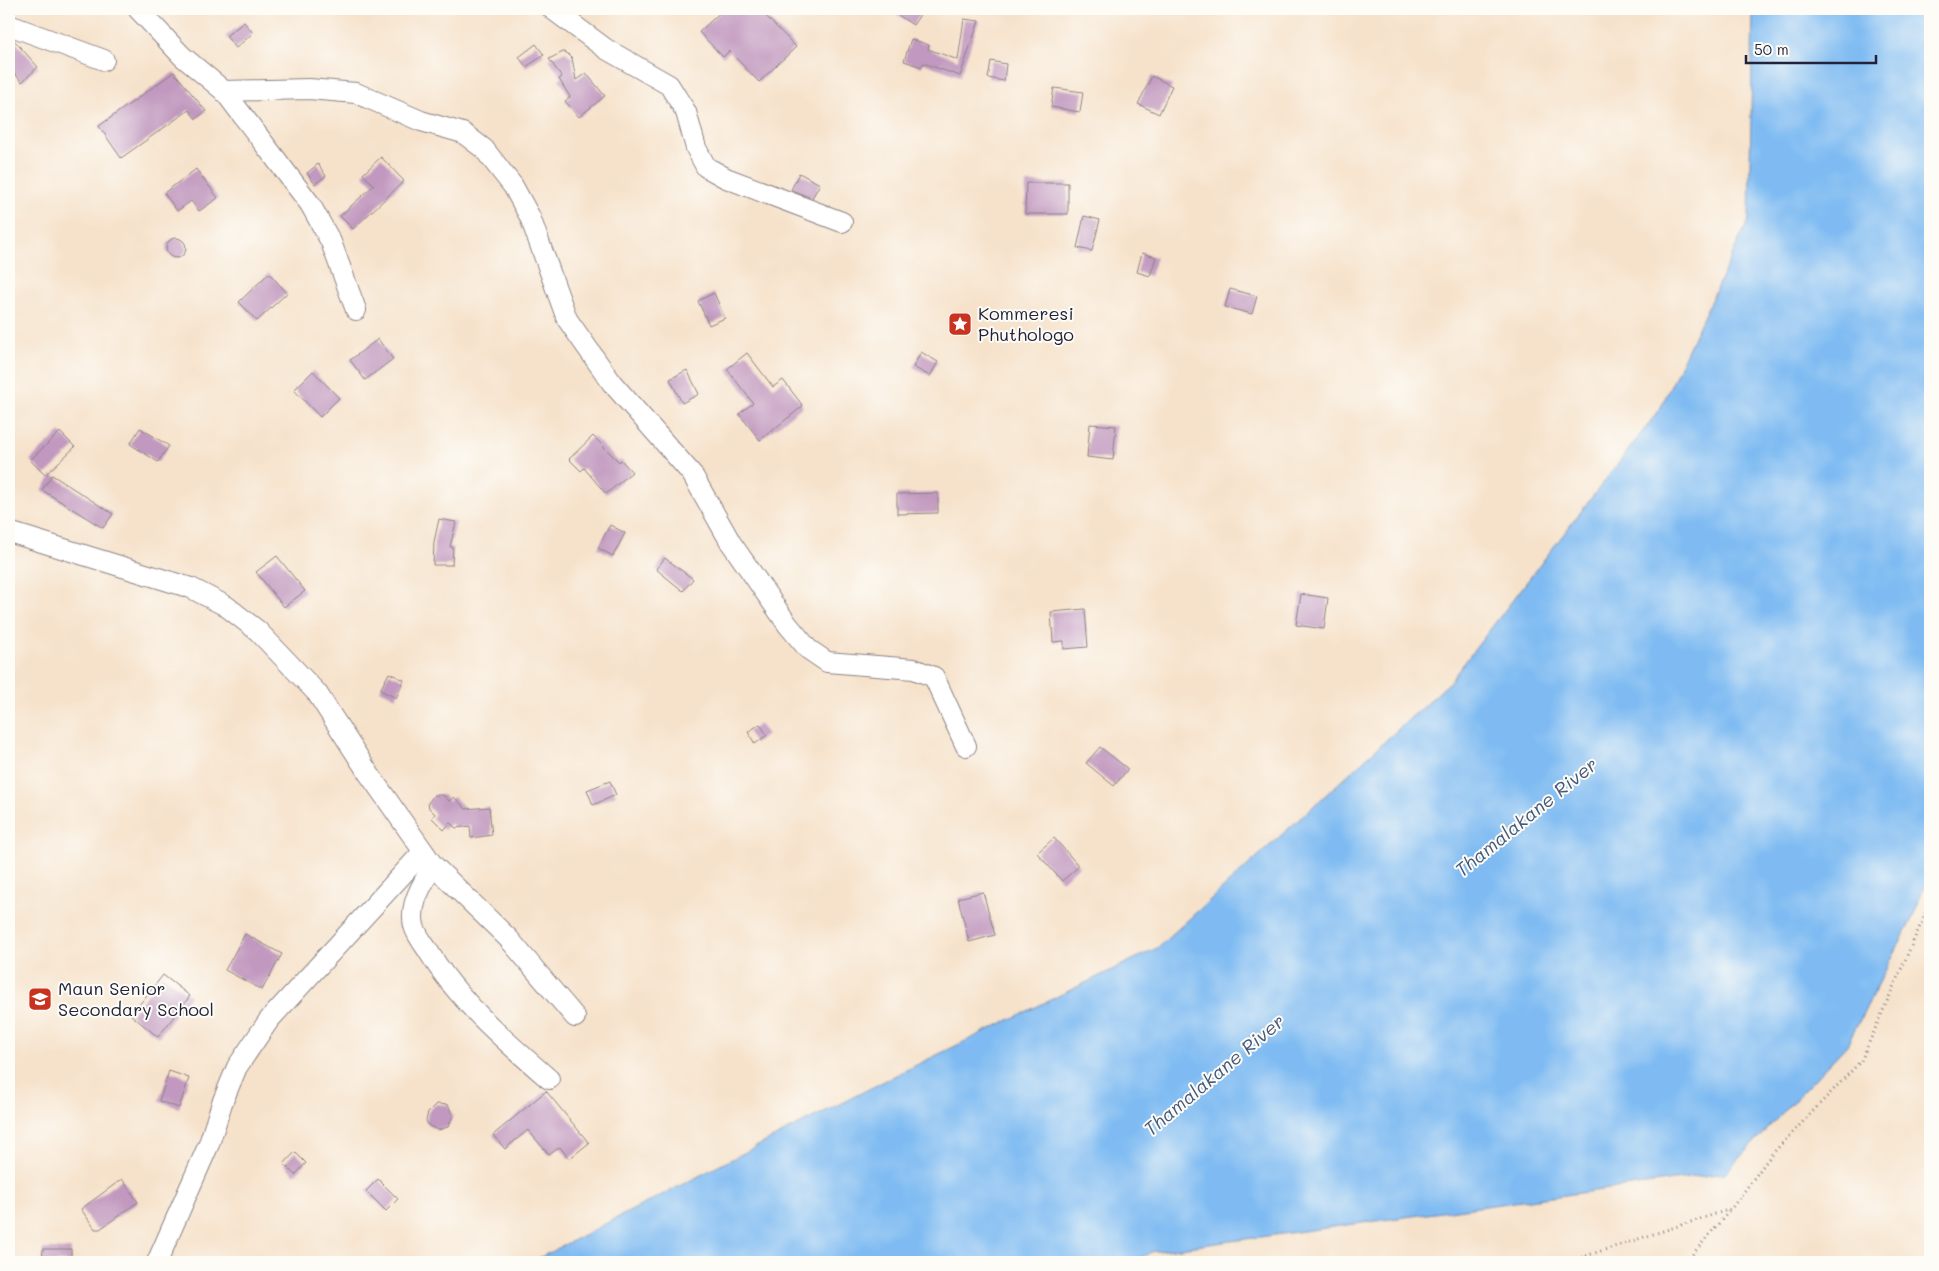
<svg xmlns="http://www.w3.org/2000/svg" width="1939" height="1271" viewBox="0 0 1939 1271" font-family="Mali,sans-serif">
<style>
.water{fill:#7fbbf2;stroke:#506e96}
.building{fill:#c198bf}
.lines{fill:none;stroke-linecap:round;stroke-linejoin:round}
.minor-casing{stroke:#8c8283;stroke-width:22}
.path{stroke:#8c8283;stroke-width:3;stroke-dasharray:1 4;stroke-linecap:butt}
.minor{stroke:#fff;stroke-width:20}
.labels{text-anchor:middle;stroke-width:4;stroke-linejoin:round;paint-order:stroke}
.poi-label{font-size:18px;fill:#22223b;stroke:#fdfcf7;text-anchor:start}
.water-label{font-size:19px;font-style:italic;fill:#43587b;stroke:#fdfcf7}
</style>
<rect width="100%" height="100%" fill="#fdfcf7"/>
<filter id="ink" filterUnits="userSpaceOnUse"><feTurbulence type="fractalNoise" baseFrequency=".02" numOctaves="2"/><feDisplacementMap in="SourceGraphic" scale="10" xChannelSelector="R" yChannelSelector="G"/><feConvolveMatrix kernelMatrix="1 2 1 2 8 2 1 2 1" color-interpolation-filters="sRGB"/></filter>
<filter id="wash" filterUnits="userSpaceOnUse"><feTurbulence type="fractalNoise" baseFrequency=".0096" numOctaves="4" result="noise"/><feDisplacementMap in="SourceGraphic" scale="20" xChannelSelector="R" yChannelSelector="G"/><feGaussianBlur stdDeviation="1.12" result="paint"/><feColorMatrix in="noise" values="0 0 0 0 0 0 0 0 0 0 0 0 0 0 0 0 0 1.4 0 .05"/><feComposite in="paint" operator="in"/></filter>
<g filter="url(#wash)">
<rect width="100%" height="100%" fill="#f6e2cb"/>
<path class="water" d="M1753,9h177v862l-17,46 -66,128 -122,128 -574,79 -17,10h-603l369,-189 257,-125 291,-264 212,-275 89,-190z"/>
<g id="blocks">
<g class="building">
<path d="M724,9h35l37,38 -37,35 -30,-31 -6,6 -24,-25z"/>
<path d="M889,9h35l-11,16z"/>
<path d="M964,19l15,2 -19,55 -37,-13 -1,4 -18,-6 7,-22 18,6 -1,4 30,11z"/>
<path d="M244,22l9,11 -17,15 -10,-12z"/>
<path d="M9,38l4,1 25,28 -16,15 -13,-15z"/>
<path d="M536,44l8,11 -18,12 -7,-10z"/>
<path d="M563,52l4,1 5,5 4,22 10,-7 19,23 -26,21 -14,-16 5,-4 -11,-18 3,-2 -13,-18z"/>
<path d="M991,61l15,3 -2,17 -16,-3z"/>
<path d="M174,72l32,39 -10,8 -7,-9 -68,48 -22,-32z"/>
<path d="M1152,76l20,10 -13,28 -21,-10z"/>
<path d="M1054,88l29,4 -3,20 -29,-5z"/>
<path d="M381,157l23,24 -51,48 -13,-13 34,-31 -11,-11z"/>
<path d="M318,164l8,12 -11,8 -8,-11z"/>
<path d="M196,169l22,29 -19,13 -8,-10 -14,10 -13,-18z"/>
<path d="M799,173l21,11 -8,14 -21,-8z"/>
<path d="M1026,183h42v31h-43z"/>
<path d="M1084,216l16,4 -8,31 -15,-3z"/>
<circle cx="176" cy="248" r="10"/>
<path d="M1142,253l14,4 -6,19 -13,-4z"/>
<path d="M269,273l18,20 -30,28 -18,-19z"/>
<path d="M1230,289l27,7 -5,18 -27,-7z"/>
<path d="M714,293l11,25 -16,7 -11,-24z"/>
<path d="M378,339l15,20 -28,21 -15,-20z"/>
<path d="M921,352l17,10 -8,14 -17,-9z"/>
<path d="M747,353l26,34 10,-7 20,26 -43,34 -21,-26 14,-11 -26,-34z"/>
<path d="M687,370l12,24 -17,9 -12,-24z"/>
<path d="M313,371l26,27 -19,19 -26,-27z"/>
<path d="M1090,424l26,2 -3,34 -26,-3z"/>
<path d="M140,428l29,18 -11,16 -28,-18z"/>
<path d="M60,432l15,15 -30,28 -15,-15z"/>
<path d="M593,436l26,26 2,-2 11,12 -26,22 -22,-26 -3,3 -12,-12z"/>
<path d="M52,475l61,39 -10,14 -61,-38z"/>
<path d="M938,493v20l-41,1v-20z"/>
<path d="M439,519l17,3 -6,25h3l-1,18h-19l1,-23z"/>
<path d="M610,525l15,8 -12,23 -15,-8z"/>
<path d="M277,556l28,35 -21,16 -28,-35z"/>
<path d="M665,558l28,21 -10,12 -27,-22z"/>
<path d="M1301,594l27,4 -4,31 -28,-4z"/>
<path d="M1085,609l3,38 -24,2v-8l-11,1 -2,-30z"/>
<path d="M389,673l15,7 -8,18 -16,-8z"/>
<path d="M760,724l7,11 -12,9 -7,-12z"/>
<path d="M1100,747l28,22 -14,17 -28,-23z"/>
<path d="M610,781l6,14 -23,10 -6,-15z"/>
<path d="M434,795h9l6,6 5,-4 12,12 23,-2 3,28 -21,3 -1,-12 -14,2 -6,-5 -6,7 -12,-12 3,-4 -6,-6 -1,-5z"/>
<path d="M1054,838l25,28 -17,15 -25,-28z"/>
<path d="M983,892l12,43 -26,7 -11,-44z"/>
<path d="M245,934l37,20 -20,36 -37,-20z"/>
<path d="M163,975l27,21 -32,41 -27,-22z"/>
<path d="M169,1071l20,7 -10,30 -20,-7z"/>
<path d="M546,1091l43,52 -20,16 -9,-12 -11,8 -21,-25 -23,19 -12,-14z"/>
<path d="M436,1104l12,1 5,11 -5,11 -10,3 -9,-4 -3,-5 2,-9z"/>
<path d="M295,1152l11,11 -11,12 -11,-11z"/>
<path d="M122,1179l16,23 -38,27h-5l-14,-20z"/>
<path d="M378,1179l20,20 -12,12 -20,-20z"/>
<path d="M43,1249h28v13h-29z"/>
</g>
</g>
</g>
<g filter="url(#ink)">
<use href="#blocks" fill-opacity="0" stroke="#8c8283" stroke-width="1"/>
<g class="lines">
<g class="minor-casing">
<g id="minor">
<path d="M138,9l44,47 42,35 86,113 21,38 25,68"/>
<path d="M552,9l54,40 63,36 17,27 10,36 10,19 20,11 116,44"/>
<path d="M9,25l95,35"/>
<path d="M224,91l85,-2 47,4 65,28 42,12 21,16 29,37 17,31 37,102 45,64 80,91 39,69 57,82 20,24 19,13 87,7 20,8 32,69"/>
<path d="M9,532l182,56 35,18 32,25 59,62 52,81 64,91 76,74 66,78"/>
<path d="M433,865c-10,19 -24,38 -19,61 2,7 8,16 13,23 30,51 78,92 122,130"/>
<path d="M157,1262l52,-118 13,-41 15,-36 32,-47 154,-168"/>
</g>
</g>
<g class="path">
<path d="M1567,1262l164,-53 41,-55 89,-93 69,-158"/>
<path d="M1686,1262l45,-53"/>
</g>
<use href="#minor" class="minor"/>
</g>
</g>
<defs>
<g id="sight-square" transform="scale(1.25)"><rect x="-9" y="-9" width="18" height="18" rx="4" fill="#c8321e" stroke="#fdfcf7"/><path d="M0-6L1.8-2.2L6-1.7L2.9 1.2L3.7 5.4L0 3.3L-3.7 5.4L-2.9 1.2L-6-1.7L-1.8-2.2Z" fill="#fff"/></g>
<g id="school-square" transform="scale(1.25)"><rect x="-9" y="-9" width="18" height="18" rx="4" fill="#c8321e" stroke="#fdfcf7"/><path d="M0-5L7-2L0 1L-7-2ZM-4 1L0 2.5L4 1V4Q0 6-4 4Z" fill="#fff"/></g>
</defs>
<g fill-rule="evenodd">
<use href="#sight-square" x="960" y="324"/>
<use href="#school-square" x="40" y="999"/>
</g>
<g class="labels">
<g class="poi-label">
<text x="978" y="320">Kommeresi<tspan x="978" dy="21">Phuthologo</tspan></text>
<text x="58" y="995">Maun Senior<tspan x="58" dy="21">Secondary School</tspan></text>
</g>
<g class="water-label">
<text transform="translate(1526 817) rotate(-39)" y="7">Thamalakane River</text>
<text transform="translate(1214 1075) rotate(-40)" y="7">Thamalakane River</text>
</g>
</g>
<rect width="1939" height="1271" fill="none" stroke="#fdfcf7" stroke-width="30"/>
<path d="M1746 55v8h130v-8" fill="none" stroke="#22223b" stroke-width="2.5"/>
<text x="1754" y="55" font-size="15" fill="#22223b" stroke="#fdfcf7" stroke-width="4" paint-order="stroke">50 m</text>
</svg>
